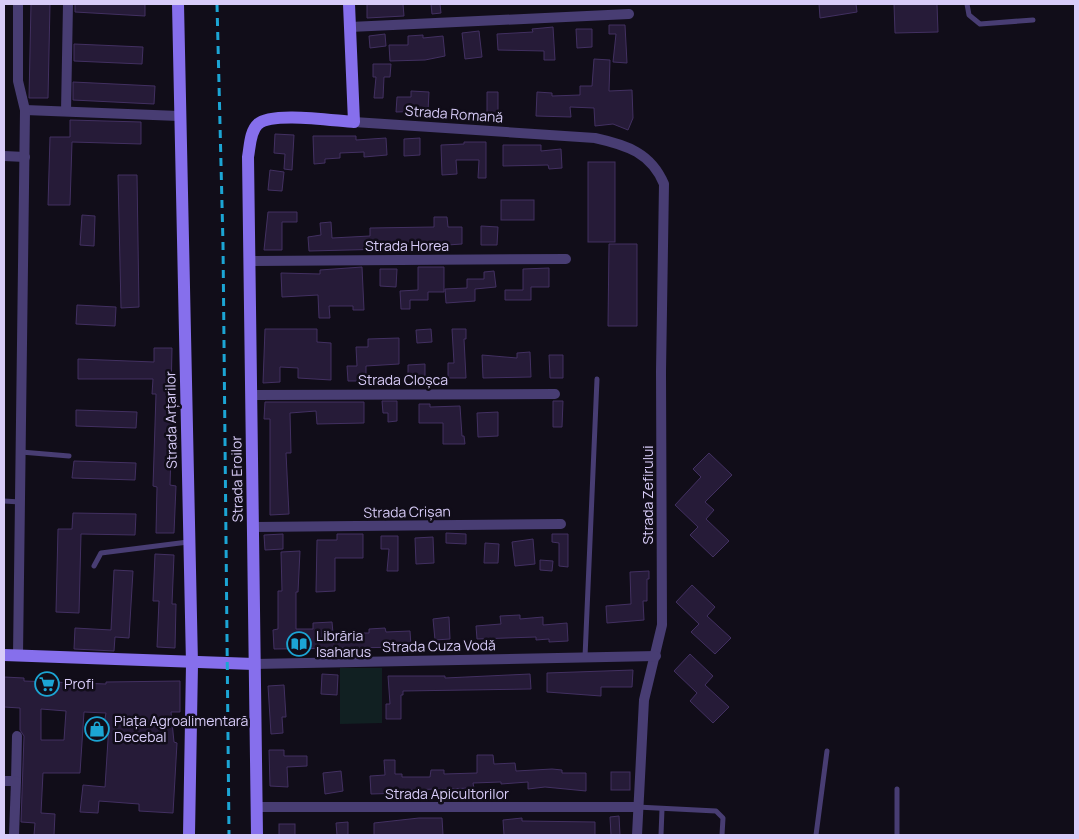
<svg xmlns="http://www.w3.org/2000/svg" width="1079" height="839" viewBox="0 0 1079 839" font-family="Manrope,sans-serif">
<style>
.green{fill:#112022}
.building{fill:#261b38;stroke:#423061;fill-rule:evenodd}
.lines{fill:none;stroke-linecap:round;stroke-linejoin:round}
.lane{stroke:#483d73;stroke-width:5}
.street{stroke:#483d73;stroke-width:10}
.secondary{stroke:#866fec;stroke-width:12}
.rail{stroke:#1ca5d4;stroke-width:3;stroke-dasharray:8 6;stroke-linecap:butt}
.labels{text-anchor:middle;stroke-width:5;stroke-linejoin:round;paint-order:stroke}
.street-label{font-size:14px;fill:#d8ccf8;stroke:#110d19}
.poi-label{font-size:14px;fill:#d8ccf8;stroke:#110d19;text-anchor:start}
</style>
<rect width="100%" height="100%" fill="#110d19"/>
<path class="green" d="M340,668h42v55l-42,1z"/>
<g class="building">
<path d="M31,4h19l-2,94h-19z"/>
<path d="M75,4h70v12l-70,-4z"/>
<path d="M367,4h36l1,12 -37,2z"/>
<path d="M431,4h9l1,9 -9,1z"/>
<path d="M819,4h37l1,8 -37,6z"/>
<path d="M894,4h43l1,28 -43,1z"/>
<path d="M609,25h16l2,38 -14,-1 3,-28h-7z"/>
<path d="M553,27l2,33h-11v-9l-46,-1 -1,-16 36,-2 -1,-3z"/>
<path d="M576,29h16v18l-15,1z"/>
<path d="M479,31l3,26 -17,2 -3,-26z"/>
<path d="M385,34l1,12 -16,2 -1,-12z"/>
<path d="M423,35v3l20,-2 2,20 -20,4 -35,1 -1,-16h19v-9z"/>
<path d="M74,44l69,3 -1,17 -68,-3z"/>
<path d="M594,59l16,1 -1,31 23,-1 1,28 -5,12 -15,-6 -18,2 -1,-18 -24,-1 1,10 -35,-1 1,-24 15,1v3l28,-1v-9h12z"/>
<path d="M373,64h18l-1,13h-6l-1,21h-9l2,-21h-3z"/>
<path d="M73,82l82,4 -1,18 -81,-4z"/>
<path d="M411,91l18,1 -1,19 -32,1 1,-15h14z"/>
<path d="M487,92h11v23l-11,1z"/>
<path d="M70,120l71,2v22l-69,-2 -2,63h-22l2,-68h20z"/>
<path d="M275,134l19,1 -2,35 -8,-1 1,-15 -11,-1z"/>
<path d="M313,136h43v4l30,-2 1,17 -23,2v-5l-24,1v5l-15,1v4l-11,1z"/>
<path d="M420,138v17l-16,1v-17z"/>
<path d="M464,142h22v36h-8l1,-18h-23l1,14 -15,1 -1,-30 23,-1z"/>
<path d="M503,145h38v6l20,-2 1,19 -13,1 -1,-4 -45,1z"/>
<rect x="588" y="162" width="27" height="80"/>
<path d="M270,170l14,2 -2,19 -14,-1z"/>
<path d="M118,175h19l2,132 -18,1z"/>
<rect x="501" y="200" width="33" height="20"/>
<path d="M268,212h29v10h-15v28h-18z"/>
<path d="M82,215l13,1 -1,30 -14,-1z"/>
<path d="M434,217h13l1,10h14v17l-44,3 -1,-2 -12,1v-3l-16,1v5l-80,2 -1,-14 13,-2 -1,-12 11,-1 1,16 38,-2v-8l64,-1z"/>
<path d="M481,226l17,1 -1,18h-16z"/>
<path d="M609,244h28v82h-29z"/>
<path d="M362,267l2,43h-11v-4h-24l1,12h-11l-1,-23 -36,2 -1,-24 39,1v-4z"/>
<path d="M418,267h26v25h-16v8h-18v9h-9l-1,-18 18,-1z"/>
<path d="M549,268v19h-18v13h-26v-10h18v-21z"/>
<path d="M380,269h17l-1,18 -16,-1z"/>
<path d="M494,271l2,16 -21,2v12l-29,2 -1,-14 22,-1v-9h17v-7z"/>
<path d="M77,305l39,2 -1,19 -39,-2z"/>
<path d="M265,329h52v13l14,1v37l-33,-2v-10l-18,-1v15l-17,1z"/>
<path d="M431,329l1,13 -15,1 -1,-13z"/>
<path d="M452,329h14v10h-2l2,39h-18v-15h6z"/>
<path d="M399,338v26l-33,2v15h-18l-1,-15h10l-1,-19h12v-8z"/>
<path d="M154,348h18l-1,46 2,1 -3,90 6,1 -2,47h-18l1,-46 -4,-1 3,-92h-4l1,-15h-75v-20l76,3z"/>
<path d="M530,352l1,25 -48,1 -1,-23 35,3v-5z"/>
<path d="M549,355h14v23h-13z"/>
<path d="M425,364v14h-17v-13z"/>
<path d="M382,401h15v20l-9,1v-9h-5z"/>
<path d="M553,401h10l-1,26h-9z"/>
<path d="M265,402h99v21l-47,1 -1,-13 -26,2 1,40h-5l3,61 -19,1v-96h-6z"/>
<path d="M419,404h11v3l30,-1 2,30h2l1,8h-22v-21h-24z"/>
<path d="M76,410l61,2 -1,16 -60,-2z"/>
<path d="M498,412v24l-20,1 -1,-24z"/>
<path d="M709,453l23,22 -27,27 9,8 -8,9 23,22 -16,16 -23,-22 8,-8 -23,-22 26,-28 -8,-8z"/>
<path d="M74,461l62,2 -1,17 -63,-2z"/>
<path d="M73,513l63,1 -1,21 -54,-1 -2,79 -23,-1 2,-83h14z"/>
<path d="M446,533l20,1v10l-20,-1z"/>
<path d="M283,534v15l-18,1 -1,-15z"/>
<path d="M337,534h26v24h-28v33l-19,1 1,-52h20z"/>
<path d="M552,534h16v33l-9,-1v-23l-7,-1z"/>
<path d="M381,536h17v35h-11l2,-22h-8z"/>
<path d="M433,537l1,26 -18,1 -1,-26z"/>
<path d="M533,539l2,25 -20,2 -3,-24z"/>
<path d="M485,543l14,1 -1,19h-14z"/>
<path d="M300,551l-2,41h-2v37h17v-6l19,-1 1,11h36v-4l16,-1 1,4 24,-1 1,16 -137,2 -1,-19 5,-1v-38h4l-1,-39z"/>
<path d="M155,554l19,1 -2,49h4l-1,44 -18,-1 2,-46h-6z"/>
<path d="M540,560l13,1 -1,10 -12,-1z"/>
<path d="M114,570l19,1 -4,67 -14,-1 -1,14 -40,-2 1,-21 36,2z"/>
<path d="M649,571v8h-2v22h-4l1,19 -37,3 -1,-17 25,-2 -1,-32z"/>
<path d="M692,585l23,22 -8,9 24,22 -16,16 -24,-22 8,-8 -23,-22z"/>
<path d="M520,615v4l23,-2v8l24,-2 1,18 -19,1v-3l-13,1v-3l-59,2 -1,-13 25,-2 -1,-8z"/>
<path d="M449,617l1,22 -15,1 -2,-21z"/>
<path d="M690,654l23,22 -8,9 24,22 -16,16 -23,-22 7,-8 -23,-22z"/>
<path d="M633,670l-1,17h-31v9l-54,-4v-19z"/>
<path d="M322,674l16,1 -1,20 -16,-1z"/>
<path d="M530,674l1,15 -128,2v4h-2v24h-15v-15h4l-2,-28h57v2z"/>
<path d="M4,677l20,1v3l82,3v-2l74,-1v31h-9l3,30 3,1 -4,70 -34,-2v-7l-40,-3 -1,12 -18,-1 3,-27 22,2 4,-63h-5l2,-11 -22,-1 -4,61h-37l-2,40 14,1 -1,21h-20l1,-12 -14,-1 3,-86 -4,-6v-22l-16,-1zM41,709l25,2 -2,29h-23z"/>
<path d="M284,685l2,32h-4l1,16 -12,1 -3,-48z"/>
<path d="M269,750h15v6h23v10l-20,1 1,20 -18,-1z"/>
<path d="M477,755h16l1,9 21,-1 1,8 36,-2 10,1v3h24v18l-41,-4 -17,2v-7l-27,2v-2l-28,1 1,5 -71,2 1,3 -33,1 -1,-18 15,-1 -1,-15h11v14h7v3h28l1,-7h13v4l33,-1z"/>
<path d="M341,771l2,20 -18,3 -2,-21z"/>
<rect x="611" y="772" width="19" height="18"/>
<path d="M619,816l1,19h-9l-1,-18z"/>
<path d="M419,818h23l1,17h-69v-12z"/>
<path d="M522,818v3l73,1v13h-91l-1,-15z"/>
<path d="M348,822v13h-11l-1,-12z"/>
<rect x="279" y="824" width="16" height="11"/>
</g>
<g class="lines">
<g class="lane">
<path d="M967,4l2,11 11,9 53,-4"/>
<path d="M21,452l48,4"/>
<path d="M4,501l16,1"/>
<path d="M94,566l7,-13 87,-11"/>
<path d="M585,657l12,-278"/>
<path d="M637,807l79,4 7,7 -1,17"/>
<path d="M661,835l1,-26"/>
<path d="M816,835l11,-84"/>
<path d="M897,835v-46"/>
</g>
<g class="street">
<path d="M350,27l279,-13"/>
<path d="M25,110l154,6"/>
<path d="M66,111l2,-107"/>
<path d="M354,122l241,16c32,7 56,15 69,46l-3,188 1,253 -18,75 -7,135"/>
<path d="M4,156l21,1"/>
<path d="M249,261l317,-2"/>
<path d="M251,395l304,-1"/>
<path d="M252,527l309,-3"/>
<path d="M18,655l7,-545 -7,-29v-77"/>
<path d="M254,664l402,-8"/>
<path d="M4,781h12l1,-45"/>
<path d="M256,807h381"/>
<path d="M14,835l2,-54"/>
</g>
<g class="secondary">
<path d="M178,4l14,660 -3,171"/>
<path d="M4,655l250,9"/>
<path d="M257,835l-9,-678c2,-11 2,-26 10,-33 14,-13 77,-3 96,-2l-5,-118"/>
</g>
<path class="rail" d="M217,4l6,240 6,591"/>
</g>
<defs>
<g id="library-ring" transform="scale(1.25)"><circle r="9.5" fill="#110d19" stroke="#1ca5d4" stroke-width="1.5"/><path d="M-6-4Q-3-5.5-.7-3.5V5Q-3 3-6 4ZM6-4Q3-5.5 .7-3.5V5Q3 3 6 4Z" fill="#1ca5d4"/></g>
<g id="supermarket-ring" transform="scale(1.25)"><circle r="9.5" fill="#110d19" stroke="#1ca5d4" stroke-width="1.5"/><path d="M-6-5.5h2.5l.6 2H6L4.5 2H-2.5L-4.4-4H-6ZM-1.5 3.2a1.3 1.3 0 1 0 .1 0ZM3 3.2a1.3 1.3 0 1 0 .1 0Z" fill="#1ca5d4"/></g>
<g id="shop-ring" transform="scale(1.25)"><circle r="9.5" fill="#110d19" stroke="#1ca5d4" stroke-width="1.5"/><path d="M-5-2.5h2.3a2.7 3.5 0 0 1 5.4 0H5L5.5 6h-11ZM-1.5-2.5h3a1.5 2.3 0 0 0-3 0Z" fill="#1ca5d4"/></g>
</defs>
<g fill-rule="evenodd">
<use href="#library-ring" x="299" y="644"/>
<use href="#supermarket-ring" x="47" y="684"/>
<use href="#shop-ring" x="97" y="729"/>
</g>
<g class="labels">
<g class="street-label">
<text transform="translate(454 114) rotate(4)" y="5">Strada Romană</text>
<text x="407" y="251">Strada Horea</text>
<text x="403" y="385">Strada Cloșca</text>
<text transform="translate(171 420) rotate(-91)" y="5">Strada Arțarilor</text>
<text transform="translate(237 479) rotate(-91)" y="5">Strada Eroilor</text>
<text transform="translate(648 495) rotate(-90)" y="5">Strada Zefirului</text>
<text transform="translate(407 512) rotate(-1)" y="5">Strada Crișan</text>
<text transform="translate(439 646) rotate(-1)" y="5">Strada Cuza Vodă</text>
<text x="447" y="799">Strada Apicultorilor</text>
</g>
<g class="poi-label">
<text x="316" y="641">Librăria<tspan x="316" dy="16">Isaharus</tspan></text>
<text x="64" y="689">Profi</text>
<text x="114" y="726">Piața Agroalimentară<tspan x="114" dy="16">Decebal</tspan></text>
</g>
</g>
<rect width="1079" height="839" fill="none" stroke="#d8ccf8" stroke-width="10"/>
</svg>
